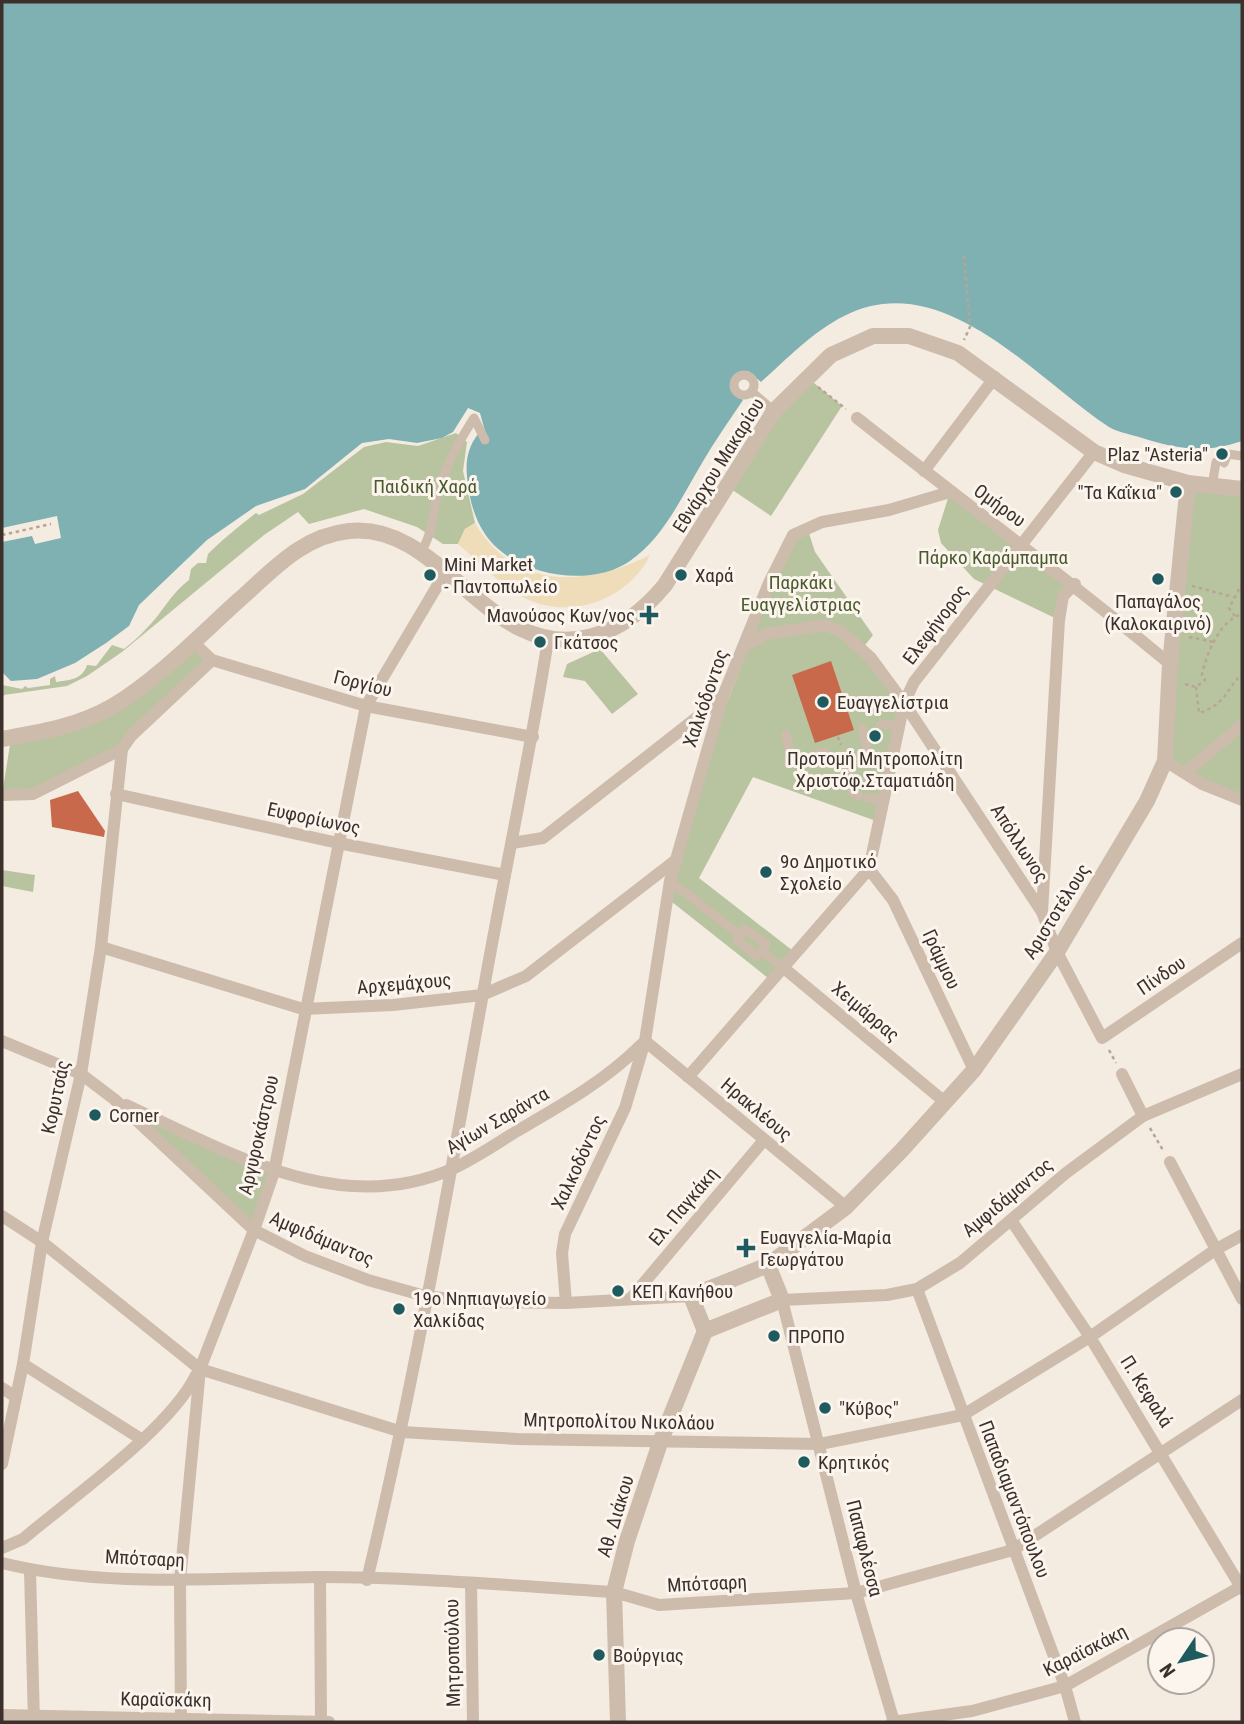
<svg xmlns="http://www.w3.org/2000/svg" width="1244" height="1724" viewBox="0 0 1244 1724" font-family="'Roboto Condensed',sans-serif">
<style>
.green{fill:#b8c4a0}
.sand{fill:#efdcb8}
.water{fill:#7fb0b2}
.building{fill:#c8694b}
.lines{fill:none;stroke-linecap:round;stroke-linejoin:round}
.path{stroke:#b9a596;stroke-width:2.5;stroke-dasharray:3.5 3.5;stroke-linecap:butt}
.pedestrian{stroke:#cdbbac;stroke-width:9}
.minor{stroke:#cdbbac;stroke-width:12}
.tertiary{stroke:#cdbbac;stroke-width:16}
.poi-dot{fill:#1f5a5e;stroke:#fbf5ee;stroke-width:2.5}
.labels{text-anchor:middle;stroke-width:6;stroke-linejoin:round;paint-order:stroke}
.poi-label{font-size:19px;fill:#3b302b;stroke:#fbf5ee;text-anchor:start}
.street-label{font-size:19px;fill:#3b302b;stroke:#fbf5ee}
.park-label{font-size:19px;fill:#4a5a2e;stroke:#fbf5ee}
</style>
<rect width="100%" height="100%" fill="#f4ebe1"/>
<g class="green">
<path d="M808,378l34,28 -71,110 -43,-29z"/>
<path d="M456,433l11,9 -4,29 12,52 -10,6 -7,15h-15l-26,-17 -53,-18 -55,15 -11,-12 -34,23 -142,117 -35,24 -20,10 -63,9 -2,5v-15l20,4 3,-3 3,2 22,-3v-6l5,-3 1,6c13,-2 26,-2 31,-17l9,1 16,-21 12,4c7,-6 15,-12 21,-19 17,-16 25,-36 44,-50l2,-11 7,-6h8l2,-9c14,-14 31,-28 48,-41l3,2 44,-21 61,-47 22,-5 32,4z"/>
<path d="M1188,483l54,6v311l-77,-39z"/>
<path d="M950,492l125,92 -16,36 -85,-41 -33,-36 -3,-13z"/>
<path d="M807,527l8,25 58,83 -11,14 42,54 -25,119 -126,-45 -54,101 98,76 -24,28 -106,-84 38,-140 88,-223z"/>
<path d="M193,642l19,18 -90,89 -89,45 -31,1 9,-57 -9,1v-10l9,8 102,-31z"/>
<path d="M600,649l38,45 -26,20 -27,-33 -22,-4 4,-13z"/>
<path d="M2,870l33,5 -2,17 -31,-6z"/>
<path d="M114,1099l160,73 -20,58z"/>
</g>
<path class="sand" d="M475,523c40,69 114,63 175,32 -22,46 -83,67 -129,41 -23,-13 -43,-35 -63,-52l7,-15z"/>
<path class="water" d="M2,2h1240v439c-38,13 -66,8 -103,-4 -10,-3 -22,-5 -30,-10 -73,-48 -167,-162 -265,-111 -32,16 -57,43 -83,66l-13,-11 -14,4 -3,13 12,12c-14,21 -29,42 -41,63 -21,35 -38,74 -72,98 -40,28 -117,15 -145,-27 -10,-15 -15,-32 -17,-50 -3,-19 -2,-34 10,-50l8,10 2,-2 -8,-29 -12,-5 -15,24 -11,6 -25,5 -28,-4 -27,4 -57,46 -49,17 -49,34 -68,65 -10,21 -23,17 -31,20 -38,16 -26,2 -9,-9v-130l30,-6 3,8 26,-6 -4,-22 -55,12z"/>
<g class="building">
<path d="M831,661l23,69 -39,13 -23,-68z"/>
<path d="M78,791l27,40 -1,6 -52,-10 -2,-27z"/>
</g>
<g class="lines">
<g class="path">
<path d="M964,256l6,71 -6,13"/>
<path d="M818,387l28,22"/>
<path d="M2,535l49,-11"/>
<path d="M1192,586l41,11"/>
<path d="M1235,616l-6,-8 13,-24"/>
<path d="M1189,637l25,5"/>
<path d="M1185,684l11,3 9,-7 -3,-5c4,-21 18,-55 40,-61"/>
<path d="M1196,687l3,26c27,-9 26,-22 43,-39"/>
<path d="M838,737l3,8"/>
<path d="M1109,1050l7,13"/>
<path d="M1150,1128l14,24"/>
</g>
<g class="pedestrian">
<circle cx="744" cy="385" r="10"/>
<path d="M752,392l22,19"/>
<path d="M1224,463l4,-9 14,2"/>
<path d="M1212,486l4,-24"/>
<path d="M420,554c15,-26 11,-36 18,-62 8,-27 21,-51 36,-74l11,22"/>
<path d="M881,724l18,2"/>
<path d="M786,735l7,28"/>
<path d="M846,762l6,30 7,4"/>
<path d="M788,764l37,-12 2,9 17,-6 2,7 13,-5 8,-8 -5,-21"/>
<path d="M868,798l15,2"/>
<path d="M670,881l70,54"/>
<path d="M745,929l21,15 -9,12 -20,-16z"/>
<path d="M761,951l24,18"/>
</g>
<g class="minor">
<path d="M857,418c104,82 211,161 313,246"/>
<path d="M924,471l71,-94"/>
<path d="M193,642l19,18 154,46 167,31"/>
<path d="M743,647l24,-13 57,-9 18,7 29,26 33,45 138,209 15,40 45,86 140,-95"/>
<path d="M1165,761l37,23 40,16"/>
<path d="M1185,773l57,-48"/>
<path d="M116,794l222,49 167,32"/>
<path d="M2,795l31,-1 89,-45"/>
<path d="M512,843l31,-5 180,-141"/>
<path d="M869,869l24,31 81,170"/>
<path d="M1042,912l17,-292 4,-24 12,-12"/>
<path d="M101,947l202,62 90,-4 89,-10 44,-19 150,-116"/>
<path d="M785,969l161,134"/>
<path d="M2,1041l79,33 33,25 140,131 51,26 63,24 57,16 52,6 89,1 125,-7"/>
<path d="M645,1041l201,166"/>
<path d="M1122,1074l21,42"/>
<path d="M688,1077l181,-208 35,-166 10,-21 180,-230"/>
<path d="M126,1105c101,46 213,114 326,64 22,-10 44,-25 65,-38 45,-26 88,-50 125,-87"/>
<path d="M1170,1162l72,137"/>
<path d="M2,1216l40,26 158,127 202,63 115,7 303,5 143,-29 127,-78 125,-87 27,-15"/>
<path d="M1011,1220l79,117 152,252"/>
<path d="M917,1289l148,397 10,36"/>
<path d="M632,1297l132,-157"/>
<path d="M566,1303l-4,-50 3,-19 60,-126 20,-67 25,-160 35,-123 18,-62 46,-113 24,-48 29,-13 67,-12 61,-18"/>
<path d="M23,1364l118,75"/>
<path d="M2,1388l14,9"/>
<path d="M2,1464l21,-100 19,-122 39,-168 20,-127 21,-198 9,-13 81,-76"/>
<path d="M2,1548l21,-9c48,-41 147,-110 173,-164"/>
<path d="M2,1563c101,25 213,15 316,14 99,0 198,9 296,15l45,13 197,-12 157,-43 229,-150"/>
<path d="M30,1570l4,152"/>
<path d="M320,1577l1,145"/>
<path d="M367,1580c46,-192 80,-387 115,-581 21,-120 47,-239 66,-359"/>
<path d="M471,1583l2,139"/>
<path d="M2,1715l327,7"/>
<path d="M181,1722l-1,-141 20,-212 54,-139 20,-58 92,-466 79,-133"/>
<path d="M892,1722l80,-11 93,-25 177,-100"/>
<path d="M894,1722l-38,-129 -74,-293 105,-5 30,-6 43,-26 106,-90 77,-57 99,-42"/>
</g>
<g class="tertiary">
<path d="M2,739c39,-7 77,-13 111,-33 46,-28 86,-70 126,-106 34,-30 63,-64 110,-69 95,-10 140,134 244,105 29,-8 53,-28 72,-51l109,-174 57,-56 42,-19h36l49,17 136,99 30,13 64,18 54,6"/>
<path d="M768,1265l78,-58 56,-57 72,-80 83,-118 90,-151 18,-40 5,-97 18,-181"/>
<path d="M768,1265l14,35 -77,31 -14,-35z"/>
<path d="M618,1722l-4,-130 13,-51 34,-101 44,-109"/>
</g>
</g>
<g class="poi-dot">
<circle cx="1222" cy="454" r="7"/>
<circle cx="1176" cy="492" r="7"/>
<circle cx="430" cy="575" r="7"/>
<circle cx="681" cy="575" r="7"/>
<circle cx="1158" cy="579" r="7"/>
<path d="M645.5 604.5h7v7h7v7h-7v7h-7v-7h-7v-7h7z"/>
<circle cx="540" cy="642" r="7"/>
<circle cx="823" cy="702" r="7"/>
<circle cx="875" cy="736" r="7"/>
<circle cx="766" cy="872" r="7"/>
<circle cx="95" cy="1115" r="7"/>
<path d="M742.5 1237.5h7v7h7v7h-7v7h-7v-7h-7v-7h7z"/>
<circle cx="618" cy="1291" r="7"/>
<circle cx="399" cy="1309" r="7"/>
<circle cx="774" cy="1336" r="7"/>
<circle cx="825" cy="1408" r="7"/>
<circle cx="804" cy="1462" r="7"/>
<circle cx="599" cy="1655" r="7"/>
</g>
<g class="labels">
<g class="poi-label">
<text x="1208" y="461" text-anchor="end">Plaz "Asteria"</text>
<text x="1162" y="499" text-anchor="end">"Τα Καΐκια"</text>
<text x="444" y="571">Mini Market<tspan x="444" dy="22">- Παντοπωλείο</tspan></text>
<text x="695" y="582">Χαρά</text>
<text x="1158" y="608" text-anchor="middle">Παπαγάλος<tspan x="1158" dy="22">(Καλοκαιρινό)</tspan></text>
<text x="635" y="622" text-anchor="end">Μανούσος Κων/νος</text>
<text x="554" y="649">Γκάτσος</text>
<text x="837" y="709">Ευαγγελίστρια</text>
<text x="875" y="765" text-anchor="middle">Προτομή Μητροπολίτη<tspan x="875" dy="22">Χριστόφ.Σταματιάδη</tspan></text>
<text x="780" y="868">9ο Δημοτικό<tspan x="780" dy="22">Σχολείο</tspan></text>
<text x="109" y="1122">Corner</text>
<text x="760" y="1244">Ευαγγελία-Μαρία<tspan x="760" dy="22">Γεωργάτου</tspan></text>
<text x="632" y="1298">ΚΕΠ Κανήθου</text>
<text x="413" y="1305">19ο Νηπιαγωγείο<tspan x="413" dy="22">Χαλκίδας</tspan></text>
<text x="788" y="1343">ΠΡΟΠΟ</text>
<text x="839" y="1415">"Κύβος"</text>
<text x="818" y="1469">Κρητικός</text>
<text x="613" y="1662">Βούργιας</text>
</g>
<g class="street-label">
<text transform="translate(718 465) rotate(-58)" y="7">Εθνάρχου Μακαρίου</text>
<text transform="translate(1000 505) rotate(36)" y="7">Ομήρου</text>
<text transform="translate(935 624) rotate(-53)" y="7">Ελεφήνορος</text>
<text transform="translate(363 683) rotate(14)" y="7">Γοργίου</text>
<text transform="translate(705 698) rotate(-71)" y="7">Χαλκόδοντος</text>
<text transform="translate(314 818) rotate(12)" y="7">Ευφορίωνος</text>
<text transform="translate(1020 843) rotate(57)" y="7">Απόλλωνος</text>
<text transform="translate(1056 911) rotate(-58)" y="7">Αριστοτέλους</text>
<text transform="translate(942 959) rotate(65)" y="7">Γράμμου</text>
<text transform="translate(1161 975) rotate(-34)" y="7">Πίνδου</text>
<text transform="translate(404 983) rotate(-5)" y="7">Αρχεμάχους</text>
<text transform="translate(866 1011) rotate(40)" y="7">Χειμάρρας</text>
<text transform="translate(55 1097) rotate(-78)" y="7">Κορυτσάς</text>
<text transform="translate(757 1109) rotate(40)" y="7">Ηρακλέους</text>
<text transform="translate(497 1120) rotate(-30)" y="7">Αγίων Σαράντα</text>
<text transform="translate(258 1135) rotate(-77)" y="7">Αργυροκάστρου</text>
<text transform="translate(578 1162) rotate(-65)" y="7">Χαλκοδόντος</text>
<text transform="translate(1007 1197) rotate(-40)" y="7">Αμφιδάμαντος</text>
<text transform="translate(683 1206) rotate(-50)" y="7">Ελ. Παγκάκη</text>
<text transform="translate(322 1238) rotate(23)" y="7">Αμφιδάμαντος</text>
<text transform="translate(1147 1391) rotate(58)" y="7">Π. Κεφαλά</text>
<text transform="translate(619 1421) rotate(1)" y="7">Μητροπολίτου Νικολάου</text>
<text transform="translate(1015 1499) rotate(69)" y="7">Παπαδιαμαντόπουλου</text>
<text transform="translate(615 1516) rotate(-73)" y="7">Αθ. Διάκου</text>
<text transform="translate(865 1548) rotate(76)" y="7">Παπαφλέσσα</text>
<text transform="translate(145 1558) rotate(3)" y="7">Μπότσαρη</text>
<text transform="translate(707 1583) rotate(-3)" y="7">Μπότσαρη</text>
<text transform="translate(1085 1650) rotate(-27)" y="7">Καραϊσκάκη</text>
<text transform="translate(452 1653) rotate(-91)" y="7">Μητροπούλου</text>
<text transform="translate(166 1699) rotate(1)" y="7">Καραϊσκάκη</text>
</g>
<g class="park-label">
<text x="425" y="493">Παιδική Χαρά</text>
<text x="993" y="564">Πάρκο Καράμπαμπα</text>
<text x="801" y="589">Παρκάκι<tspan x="801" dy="22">Ευαγγελίστριας</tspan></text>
</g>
</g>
<rect width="1244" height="1724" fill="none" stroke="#3b302b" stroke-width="7"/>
<g transform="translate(1181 1661) rotate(235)"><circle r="33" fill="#fbf5ee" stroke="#aea6a0" stroke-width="2"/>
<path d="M0-5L12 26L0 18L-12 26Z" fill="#1f5a5e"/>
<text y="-10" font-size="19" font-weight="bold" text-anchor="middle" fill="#3b302b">N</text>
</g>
</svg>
